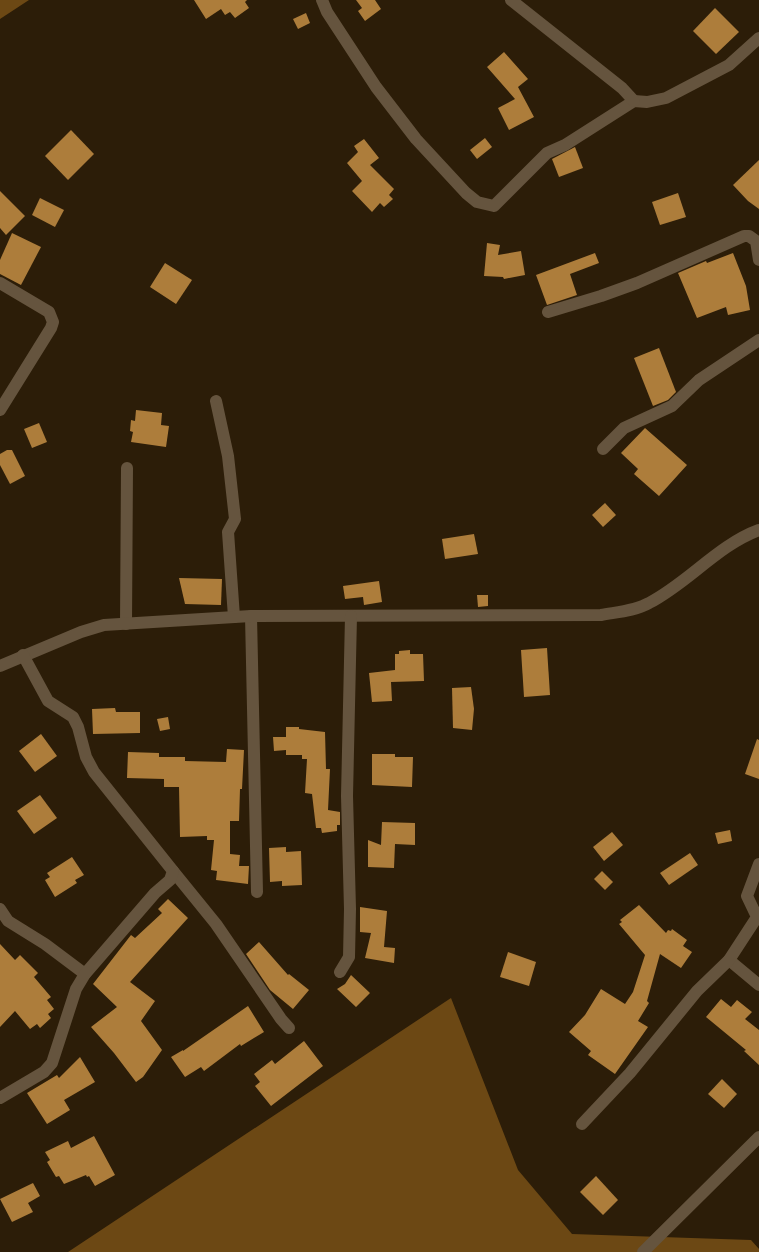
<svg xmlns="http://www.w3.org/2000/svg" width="759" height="1252" viewBox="0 0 759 1252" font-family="'DejaVu Sans',sans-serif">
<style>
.forest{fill:#6c4814}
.building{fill:#ad7d3b}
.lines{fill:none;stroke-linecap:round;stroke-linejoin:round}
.minor{stroke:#65543e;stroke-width:12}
</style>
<rect width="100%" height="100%" fill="#2c1d08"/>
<g class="forest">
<path d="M0,0h29l-29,19z"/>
<path d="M451,998l67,172 54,64 179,6 8,9v3h-691z"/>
</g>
<g class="building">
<path d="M194,0h53l-2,2 4,6 -14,10 -5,-6 -5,3 -4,-6 -15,10z"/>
<path d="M356,0h19l6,9 -16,12 -7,-10 4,-3z"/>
<path d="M715,8l24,24 -23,22 -23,-23z"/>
<path d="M306,13l4,10 -12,6 -5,-10z"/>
<path d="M504,52l24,27 -10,8 16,30 -25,13 -11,-22 17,-9 -28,-32z"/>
<path d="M71,130l23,24 -26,26 -23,-24z"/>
<path d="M485,138l7,9 -15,12 -7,-9z"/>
<path d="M364,139l15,19 -9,7 24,24 -5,6 4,4 -9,8 -4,-4 -8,9 -20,-21 10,-10 -15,-18 11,-11 -4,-6z"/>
<path d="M575,147l8,21 -24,9 -7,-18z"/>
<path d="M759,160v49l-11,-8 -15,-16z"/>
<path d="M0,191l25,25 -19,19 -6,-7z"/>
<path d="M678,193l8,24 -26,8 -8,-23z"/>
<path d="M40,198l24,12 -9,17 -23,-12z"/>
<path d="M12,233l29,14 -20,38 -21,-11v-14z"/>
<path d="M487,243l13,2 -2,10 23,-4 4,24 -21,4 -1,-2 -19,-1z"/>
<path d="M595,253l4,10 -29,11 7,21 -30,10 -11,-30z"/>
<path d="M733,253l13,33 4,24 -22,5 -2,-8 -29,11 -19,-45 28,-12 1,2z"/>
<path d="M165,263l27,17 -16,24 -26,-17z"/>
<path d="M659,348l17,44 -8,8 -15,6 -19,-48z"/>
<path d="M136,410l26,3 -1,12 8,1 -3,21 -35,-5 2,-10 -3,-1 1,-11 4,1z"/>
<path d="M39,423l8,19 -15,6 -8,-19z"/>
<path d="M645,428l42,37 -28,31 -25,-22 4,-5 -17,-16z"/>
<path d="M7,450h5l13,26 -15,8 -10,-19v-11z"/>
<path d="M605,503l11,12 -13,12 -11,-12z"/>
<path d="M474,534l4,20 -33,5 -3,-20z"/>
<path d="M179,578l43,1 -1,26 -36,-1z"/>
<path d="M379,581l3,21 -18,3 -1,-8 -18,2 -2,-13z"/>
<path d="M477,595h11v11l-10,1z"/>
<path d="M547,648l3,47 -26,2 -3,-47z"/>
<path d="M410,650v4h13l1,27 -33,1 1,19 -20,1 -3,-29 26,-3v-16h4v-3z"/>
<path d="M471,687l3,22 -2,21 -19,-2 -1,-40z"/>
<path d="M115,708l1,4h24v21l-47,1 -1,-25z"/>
<path d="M168,717l2,12 -10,2 -3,-12z"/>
<path d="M286,727h13v2l26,3 1,37h4l-2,41 12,2v13h-3v6l-15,2 -1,-5h-5l-4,-34 -7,-1 2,-34h-5v-4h-16v-5l-12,1 -1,-14h13z"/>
<path d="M41,734l16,22 -22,16 -16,-21z"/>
<path d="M757,739l2,1v39l-14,-5z"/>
<path d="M227,749l17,1 -2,39h-2l-1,32h-9v33l10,1 -1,11h10l-1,18 -32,-4 1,-9 -6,-1 3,-30h-7v-4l-27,1 -1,-50h-15v-8l-37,-1 1,-26 31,1v4h26v4l41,1z"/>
<path d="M372,754h23v3h18l-1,30 -40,-2z"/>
<path d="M40,795l17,23 -23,16 -17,-23z"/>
<path d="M382,822l33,1v22l-20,-1 -1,24 -26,-1v-27l13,5z"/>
<path d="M730,830l2,11 -14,3 -3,-11z"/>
<path d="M612,832l11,13 -19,16 -11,-14z"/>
<path d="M286,847v5l15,-1 1,34 -20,1v-5l-12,1 -1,-34z"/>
<path d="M690,853l8,12 -29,20 -9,-12z"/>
<path d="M72,857l12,18 -9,5 2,3 -22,14 -10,-17 5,-3 -3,-4z"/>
<path d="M602,871l11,11 -8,8 -11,-11z"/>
<path d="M168,899l20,19 -58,64 25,19 -14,20 21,29 -19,27 -7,5 -22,-29 -23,-26 26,-20 -24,-23 38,-49 4,3 27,-25 -4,-4z"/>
<path d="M639,905l27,28 2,-3 3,1 1,-2 15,11 -4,6 9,6 -11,16 -21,-14 -13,47 2,2 -11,18 10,6 -33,47 -27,-19 3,-4 -22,-19 16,-17 16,-26 24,15 8,-12 12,-37 -26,-31 3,-2 -2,-2z"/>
<path d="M360,907l27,4 -3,36 11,1 -1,15 -29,-5 6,-25 -11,-1z"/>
<path d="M259,942l29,33 1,-1 20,16 -16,19 -23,-19 -24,-36z"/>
<path d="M0,944l15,16 5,-5 18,18 -4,4 17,20 -4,3 7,9 -6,5 3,4 -11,10 -3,-4 -7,5 -15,-18 -15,16z"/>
<path d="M508,952l28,10 -7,24 -29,-9z"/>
<path d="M351,975l19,18 -14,14 -19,-18 8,-5z"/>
<path d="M721,999l10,8 6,-7 15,12 -7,7 14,11v35l-15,-14 2,-1 -40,-33z"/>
<path d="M248,1006l16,26 -23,14 -1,-2 -36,27 -3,-4 -16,10 -14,-20 12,-7v1z"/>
<path d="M304,1041l19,25 -52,40 -16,-20 5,-4 -6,-8 18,-14 3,4z"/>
<path d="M80,1057l15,25 -31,18 6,10 -23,14 -20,-31 30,-18 2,3z"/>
<path d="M722,1079l15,15 -13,14 -16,-14z"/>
<path d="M94,1136l21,39 -20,11 -6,-10 -2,1 -1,-2 -22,9 -5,-8 -3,1 -9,-15 3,-2 -5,-8 23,-11 3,7z"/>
<path d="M596,1176l22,24 -15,15 -23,-23z"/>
<path d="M33,1183l7,13 -12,7 5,9 -21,10 -12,-23z"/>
</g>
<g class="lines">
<g class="minor">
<path d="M322,0l5,12 49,75 40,52 50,54 11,9 17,4 53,-53 18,-8 69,-44 13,1 19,-4 63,-33 30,-27"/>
<path d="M511,0l111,88 12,13"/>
<path d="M0,283l49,29 4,10 -2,6 -51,82"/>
<path d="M548,312l53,-16 36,-13 107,-47h5l7,5 3,19"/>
<path d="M216,401l12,55 7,63 -7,13 6,85"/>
<path d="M603,449l21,-21 48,-22 27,-26 60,-40"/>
<path d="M251,616l6,276"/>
<path d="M126,624l1,-156"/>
<path d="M0,666l81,-34 23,-7 147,-9 350,-1c16,-3 34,-4 48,-12 39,-20 69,-58 110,-73"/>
<path d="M173,871l43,53 65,95 8,9"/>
<path d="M0,909l8,12 37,23 40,30"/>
<path d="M729,960l30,25"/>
<path d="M340,972l9,-15 1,-48 -3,-113 4,-180"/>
<path d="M0,1098l44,-26 8,-9 24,-74 9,-15 70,-81 15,-13 3,-9 -79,-99 -8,-15 -8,-30 -5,-10 -25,-16 -25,-46"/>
<path d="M582,1124l48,-51 67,-82 32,-31 28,-43 -10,-21 12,-32"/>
<path d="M643,1252l116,-115"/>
</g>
</g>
</svg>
